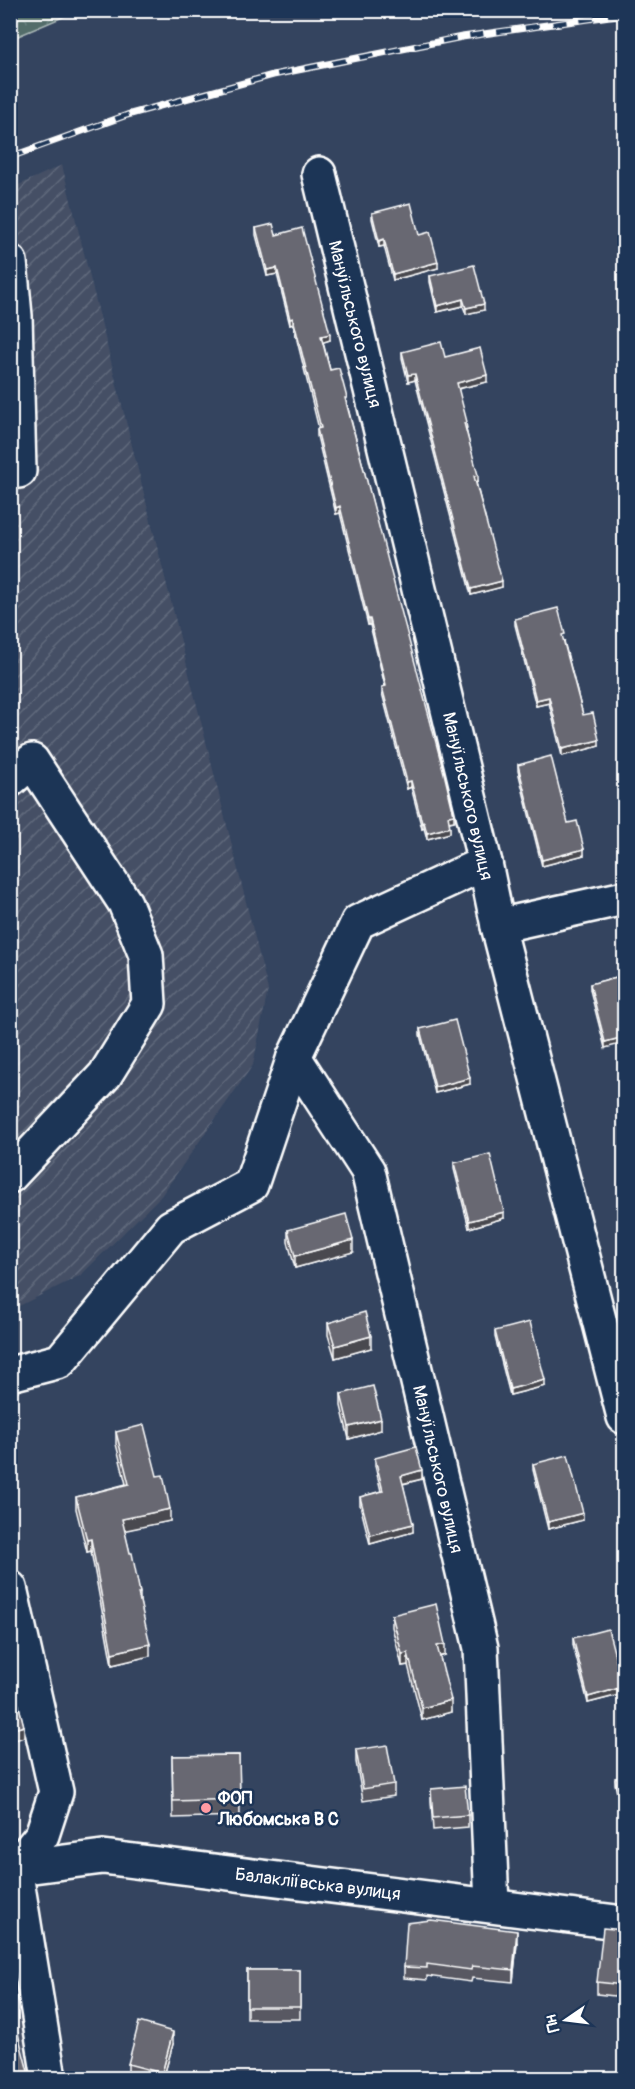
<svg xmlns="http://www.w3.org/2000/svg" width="635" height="2089" viewBox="0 0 635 2089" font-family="Pangolin,sans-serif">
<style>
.built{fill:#444f65}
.industrial{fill:url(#industrial-furrows)}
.forest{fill:url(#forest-crowns);stroke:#a8b6b5;stroke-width:1.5}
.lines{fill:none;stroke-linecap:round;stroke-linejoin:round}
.minor-casing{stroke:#fff;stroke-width:38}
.minor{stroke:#1d3557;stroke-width:33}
.rail-casing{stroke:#fff;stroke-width:7}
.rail{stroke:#1d3557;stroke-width:4.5;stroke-dasharray:14;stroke-linecap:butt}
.wall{fill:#595962;stroke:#fff;stroke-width:1.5}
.shaded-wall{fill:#494950;stroke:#fff;stroke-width:1.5}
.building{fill:#686872;stroke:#fff;stroke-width:1.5}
.poi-dot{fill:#ff9aa2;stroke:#1d3557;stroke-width:2}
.labels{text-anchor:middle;stroke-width:5;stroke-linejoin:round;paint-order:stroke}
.street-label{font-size:18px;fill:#fff;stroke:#1d3557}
.poi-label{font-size:18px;font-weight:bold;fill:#fff;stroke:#1d3557;text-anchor:start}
</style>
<defs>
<pattern id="industrial-furrows" width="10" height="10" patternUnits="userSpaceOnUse" patternTransform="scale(1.5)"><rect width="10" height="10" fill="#444f65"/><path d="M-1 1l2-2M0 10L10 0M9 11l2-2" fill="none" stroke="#60697c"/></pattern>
<pattern id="forest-crowns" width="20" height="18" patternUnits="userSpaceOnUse" patternTransform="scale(1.5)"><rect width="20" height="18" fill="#526d6b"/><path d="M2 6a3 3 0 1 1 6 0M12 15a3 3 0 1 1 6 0" fill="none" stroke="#6c8381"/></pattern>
</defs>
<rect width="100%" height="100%" fill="#34445f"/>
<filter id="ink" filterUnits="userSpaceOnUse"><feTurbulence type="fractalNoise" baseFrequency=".0167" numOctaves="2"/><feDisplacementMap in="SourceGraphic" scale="12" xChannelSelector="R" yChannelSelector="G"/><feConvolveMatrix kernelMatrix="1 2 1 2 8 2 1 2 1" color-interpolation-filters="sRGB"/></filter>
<g filter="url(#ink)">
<path class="built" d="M11,1986l26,92h-26z"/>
<path class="industrial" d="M62,165l206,825 -15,75 -92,131 -80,79 -70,35 -1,-1121z"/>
<path class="forest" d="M11,10h66v1l-66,28z"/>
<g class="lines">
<g class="minor-casing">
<g id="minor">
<path d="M319,174l166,689 13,63 126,491"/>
<path d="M10,262l5,54 4,155"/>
<path d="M10,780l22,-19 93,142 21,52 3,49 -44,71 -95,101"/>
<path d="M498,926l126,-28"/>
<path d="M294,1057l74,114 113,477 11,257"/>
<path d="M10,1374l50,-13 111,-134 80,-42 43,-128 64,-135 127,-59"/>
<path d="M10,1588l46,204 -14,43 -27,33 34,210"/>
<path d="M10,1869l93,-12 521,66"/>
</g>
</g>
<use href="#minor" class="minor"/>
<g class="rail-casing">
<path id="rail" d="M10,157l117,-42 146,-40 189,-38 162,-23"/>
</g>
<use href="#rail" class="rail"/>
</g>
<g class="wall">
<path d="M624,184v24l-4,-16v-6z"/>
<path d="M372,213l47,22 19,33 -45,12 -9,-34 -5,1 -7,-28z"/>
<path d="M256,228l20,7 54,105 -7,2 7,28 17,34 107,417 -5,1 1,11 -23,6 -3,-11 -2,1 -11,-42 -4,2 -25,-96v-6l3,-1 -15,-61h-2l-28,-112 -4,1 -19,-78v-7h2l-26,-105 -3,1 -13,-51 -10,2 -11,-41z"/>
<path d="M430,276l54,34 -18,4 -3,-8 -26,6 -7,-30z"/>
<path d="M402,352l43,5 42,25 -29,7 9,39 -1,1 12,52 -2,1 26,105 -31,8 -56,-215 -7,2 -6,-24z"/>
<path d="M515,619l50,22h-1l19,74 16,31 -37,10 -13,-53 -13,3 -21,-81z"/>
<path d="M518,765l50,58 16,32 -42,11 -24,-95z"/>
<path d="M624,975l-19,73 -15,-58v-6z"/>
<path d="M420,1029l50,55 -35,9 -15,-58z"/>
<path d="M454,1163l50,55 -35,10 -15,-59z"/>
<path d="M288,1230l65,22 -58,16 -7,-26z"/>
<path d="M328,1323l43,25 -36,10 -7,-23z"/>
<path d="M495,1331l50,55 -35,9 -15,-58z"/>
<path d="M341,1394l40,36 -32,9 -8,-33z"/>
<path d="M116,1432l41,44 13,45 -46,9 16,63v9l10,54 -38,9 -21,-114 -4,1 -11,-43v-12l50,-13 -10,-40z"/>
<path d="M375,1458l47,21 -19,5 10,48 -43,12 -10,-39v-8l21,-6 -6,-25z"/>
<path d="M533,1464l50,56 -35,9 -15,-59z"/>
<path d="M392,1615l53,40 -5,2 11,55 -29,8 -14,-55 -6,1 -10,-39z"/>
<path d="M573,1638l50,56 -35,9 -15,-58z"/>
<path d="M356,1750l38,34v12l-31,5 -7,-39z"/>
<path d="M239,1755l1,61 -67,2 -1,-62z"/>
<path d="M624,1776l-1,42 -8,-34v-6z"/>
<path d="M431,1789l37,26v12l-35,3 -2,-29z"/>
<path d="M624,1930l-1,67 -26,-3v-12z"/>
<path d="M517,1943l-4,39 -41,-4 -1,4 -44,-6v4l-23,-2v-11z"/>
<rect x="247" y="1970" width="53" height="49"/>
<path d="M173,2044l-10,35h-24l-11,-4v-11z"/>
</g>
<g class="shaded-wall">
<path d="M384,239v7l-5,1v-6z"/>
<path d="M438,262v6l-45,12v-6z"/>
<path d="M277,268v6l-10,2v-6z"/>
<path d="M463,299v7l-26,6v-6z"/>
<path d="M484,304v6l-18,4v-6z"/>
<path d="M293,318v6l-3,1v-6z"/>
<path d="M330,334v6l-9,3v-7z"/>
<path d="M415,374v6l-7,2v-7z"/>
<path d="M487,375v7l-30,7v-6z"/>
<path d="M478,475v6l-4,1v-6z"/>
<path d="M340,506v7l-4,1v-6z"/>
<path d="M502,581v6l-31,8v-6z"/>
<rect x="368" y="619" width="2" height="6"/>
<path d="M549,697v6l-13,3v-6z"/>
<path d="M599,740v6l-37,10v-7z"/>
<path d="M411,781v6l-4,2v-7z"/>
<path d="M454,815v6l-6,1v-6z"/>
<path d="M424,822v6l-2,1v-6z"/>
<path d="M450,827v6l-23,6v-6z"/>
<path d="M584,849v6l-42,11v-6z"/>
<path d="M624,1037v6l-19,5v-6z"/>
<path d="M470,1078v6l-35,9v-6z"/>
<path d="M504,1212v6l-35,10v-7z"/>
<path d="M353,1240v12l-58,16v-12z"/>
<path d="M371,1336v12l-36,10v-12z"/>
<path d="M545,1380v6l-35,9v-6z"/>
<path d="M381,1419v11l-32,9v-12z"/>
<path d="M422,1470v9l-21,5v-8z"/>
<path d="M170,1509v12l-48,10v-12z"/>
<path d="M583,1513v7l-35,9v-7z"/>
<path d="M413,1524v8l-43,12v-9z"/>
<path d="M91,1539v12l-4,1v-12z"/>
<path d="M150,1644v12l-38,9v-12z"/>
<path d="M445,1644v11l-8,2v-11z"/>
<path d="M408,1653v12l-6,1v-12z"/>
<path d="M623,1687v7l-35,9v-6z"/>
<path d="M451,1700v12l-29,8v-12z"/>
<path d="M24,1726v11l-14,5v-12z"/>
<path d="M517,1931v12l-4,39v-12z"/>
<path d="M173,2032v12l-10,35h-1v-6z"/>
</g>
<g class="building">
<path d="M624,184v18l-4,-16z"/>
<path d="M411,203l8,32 11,-3 8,30 -45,12 -9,-35 -5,2 -7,-28z"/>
<path d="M273,224l3,11 26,-7 28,106 -9,2 9,34 9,-2 8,30h-2l99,375 10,42 -6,1 2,11 -23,6 -3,-11 -2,1 -11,-42 -4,1 -25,-95 4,-1 -16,-67h-2l-28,-113 -4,2 -19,-79 4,-1 -28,-110 -3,1 -13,-51 -10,2 -11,-42z"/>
<path d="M474,265l10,39 -18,4 -3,-9 -26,7 -7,-30z"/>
<path d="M441,342l4,15 35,-9 7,27 -30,8 10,39 -3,1 14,52 -4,1 28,105 -31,8 -56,-215 -7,1 -6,-23z"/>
<path d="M558,608l7,26 -3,1 21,80 10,-2 6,27 -37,9 -13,-52 -13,3 -21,-81z"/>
<path d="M551,756l17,67 9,-2 7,28 -42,11 -24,-95z"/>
<path d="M624,975v62l-19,5 -15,-58z"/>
<path d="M455,1020l15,58 -35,9 -15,-58z"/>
<path d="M490,1154l14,58 -35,9 -15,-58z"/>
<path d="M346,1214l7,26 -58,16 -7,-26z"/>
<path d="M365,1312l6,24 -36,10 -7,-23z"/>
<path d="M530,1322l15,58 -35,9 -15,-58z"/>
<path d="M373,1386l8,33 -32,8 -8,-33z"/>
<path d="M144,1425l13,51 6,-1 7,34 -48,10 8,34h2l8,40h-2l12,51 -38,9 -21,-114 -4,1 -11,-43 53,-13 -13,-52z"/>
<path d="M416,1447l6,23 -21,6 12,48 -43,11 -10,-38 23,-6 -8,-33z"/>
<path d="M568,1455l15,58 -35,9 -15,-58z"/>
<path d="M436,1604l9,40 -8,2 14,54 -29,8 -14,-55 -6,1 -10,-39z"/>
<path d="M608,1629l15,58 -35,10 -15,-59z"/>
<path d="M10,1671l14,55 -14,4z"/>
<path d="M387,1745l7,39 -31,5 -7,-39z"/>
<path d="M239,1755l1,44 -67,2 -1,-45z"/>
<path d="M624,1776v35l-1,1 -8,-34z"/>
<path d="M465,1786l3,29 -35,3 -2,-29z"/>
<path d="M431,1920l86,11 -4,39 -41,-4 -1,4 -44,-6v4l-23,-1 3,-44z"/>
<path d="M603,1928l21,2v47l-1,8 -26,-3z"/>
<rect x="247" y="1970" width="53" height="37"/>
<path d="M10,2004l20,75h-20z"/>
<path d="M139,2022l34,10 -11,41 -34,-9z"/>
</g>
</g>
<circle class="poi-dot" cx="206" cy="1808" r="6"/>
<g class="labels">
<g class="street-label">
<text transform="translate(355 324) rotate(76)" y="6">Мануїльського вулиця</text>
<text transform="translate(468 796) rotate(77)" y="6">Мануїльського вулиця</text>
<text transform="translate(438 1469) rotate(77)" y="6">Мануїльського вулиця</text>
<text transform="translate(318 1884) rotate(7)" y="6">Балакліївська вулиця</text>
</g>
<g class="poi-label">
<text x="218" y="1804">ФОП<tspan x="218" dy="21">Любомська В С</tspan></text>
</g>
</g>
<rect width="635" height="2089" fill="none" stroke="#1d3557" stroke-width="36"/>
<rect x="18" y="18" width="599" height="2053" fill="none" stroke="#fff" stroke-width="2" filter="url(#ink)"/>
<g transform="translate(566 2020) rotate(256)" stroke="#1d3557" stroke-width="4.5" paint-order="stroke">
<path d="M0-4.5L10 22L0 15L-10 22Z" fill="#ffffff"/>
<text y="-9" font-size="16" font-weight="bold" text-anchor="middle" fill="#ffffff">Пн</text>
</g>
</svg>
